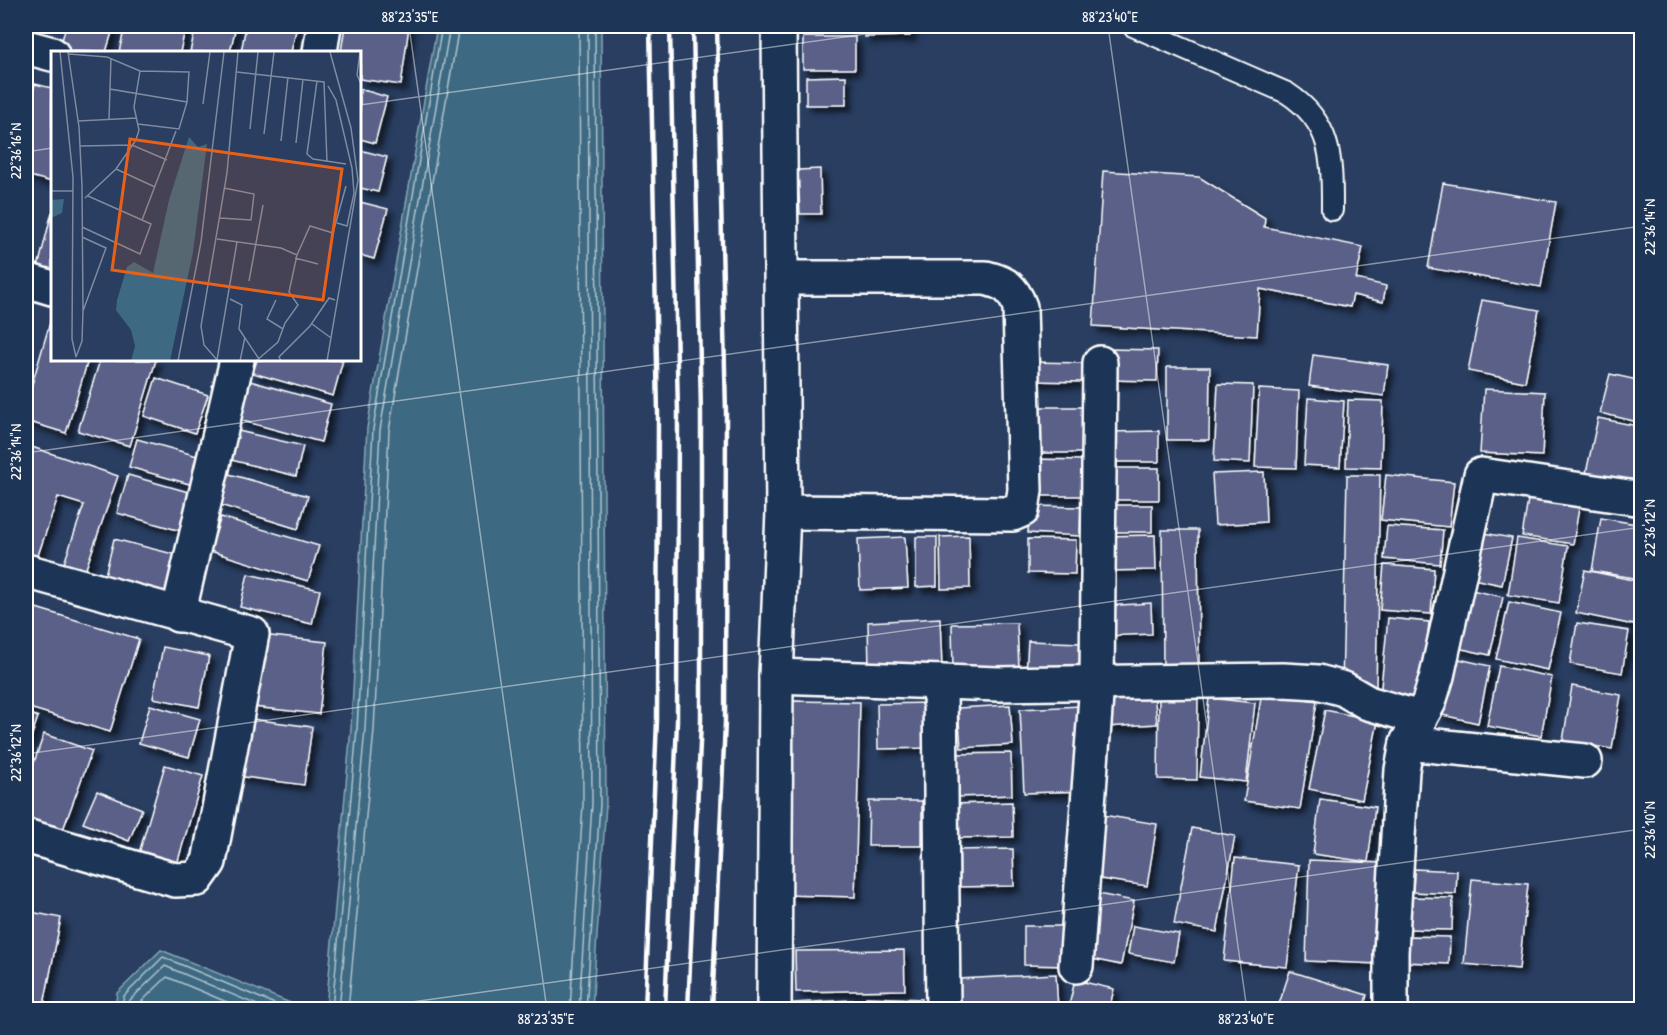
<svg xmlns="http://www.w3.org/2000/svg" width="1667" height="1035" viewBox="0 0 1667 1035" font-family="'Patrick Hand',sans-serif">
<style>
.water{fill:#3d6982;stroke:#8ba5b4;stroke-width:1.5}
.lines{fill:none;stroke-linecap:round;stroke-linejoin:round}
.shore{stroke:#b1c3cd;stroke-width:1.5}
.building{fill:#5a6188;stroke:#fff;stroke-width:1.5;filter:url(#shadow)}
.service-casing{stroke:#fff;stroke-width:24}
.minor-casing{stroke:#fff;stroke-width:38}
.service{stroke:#1d3557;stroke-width:20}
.minor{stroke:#1d3557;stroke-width:33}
.rail{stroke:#fff;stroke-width:4.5}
.ticks{fill:none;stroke:#fff;stroke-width:1.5;stroke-opacity:0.45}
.inset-road{fill:none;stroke:#7f8ba0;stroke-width:1.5}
.view{fill:#e96118;fill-opacity:0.15;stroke:#e96118;stroke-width:3}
.inset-edge{fill:none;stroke:#fff;stroke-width:3}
.neatline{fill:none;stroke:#fff;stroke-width:2}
.ticks-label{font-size:15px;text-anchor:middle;fill:#fff}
</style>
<defs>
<filter id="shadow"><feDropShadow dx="5.5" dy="5.5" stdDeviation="3" flood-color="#0009"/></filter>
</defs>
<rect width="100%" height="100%" fill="#293e61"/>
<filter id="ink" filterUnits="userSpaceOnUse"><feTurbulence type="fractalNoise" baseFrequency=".0167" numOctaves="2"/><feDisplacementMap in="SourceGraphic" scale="12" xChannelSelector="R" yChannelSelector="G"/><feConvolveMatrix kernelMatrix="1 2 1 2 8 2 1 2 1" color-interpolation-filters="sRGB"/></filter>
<g filter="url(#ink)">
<g class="water">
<path d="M437,26h164l5,778 -14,205h-266l25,-281 16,-300z"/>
<path d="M161,950l144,59h-190l2,-16z"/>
</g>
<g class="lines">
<g class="shore">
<path d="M121,1010l3,-14 39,-39 126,53"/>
<path d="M128,1010l2,-10 35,-34 104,44"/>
<path d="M138,1010l1,-6 28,-27 79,33"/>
<path d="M332,1010l25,-281 16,-300 69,-403"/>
<path d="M339,1010l26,-281 15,-299 70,-404"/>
<path d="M348,1010l26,-280 15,-299 70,-405"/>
<path d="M570,1010l13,-206 -4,-778"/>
<path d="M579,1010l13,-206 -4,-778"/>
<path d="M586,1010l14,-206 -5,-778"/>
</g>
</g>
<g class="building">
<path d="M66,26h48l-8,26 -47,-1z"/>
<path d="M125,26h61l-6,26h-61z"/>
<path d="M196,26h40l-6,26h-40z"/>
<path d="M246,26h51l-6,26h-50z"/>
<path d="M345,26h64l-8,59 -41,-6v-27h-19z"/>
<path d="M865,26h45v10l-45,1z"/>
<rect x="803" y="37" width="52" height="32"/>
<path d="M846,76v29h-40v-28z"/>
<path d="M35,84l17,4v94l-26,-7v-56z"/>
<path d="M360,89l27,8 -12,46 -15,-4z"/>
<path d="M360,150l27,7 -9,35 -18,-4z"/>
<path d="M820,169l1,45h-21l-2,-44z"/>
<path d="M1103,171l96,6 66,41 -1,9 99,20 -7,32 30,7 -3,16 -30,-7 -3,12 -90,-18 -3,47 -164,-10z"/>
<path d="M1443,183l113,19 -15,85 -113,-19z"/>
<path d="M360,202l28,7 -14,50 -14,-4z"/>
<path d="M52,212v63l-15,-4z"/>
<path d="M1482,300l57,10 -14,72 -57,-11z"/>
<path d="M51,319l1,41h36l-22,73 -40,-12v-16z"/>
<path d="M1107,349l51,1 -1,31 -50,-1z"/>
<path d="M1313,355l75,10 -4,31 -75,-10z"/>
<path d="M100,360h56l-26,86 -52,-15z"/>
<path d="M257,360h86l-10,36 -80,-23z"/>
<path d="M1030,362l54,1v19l-54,-1z"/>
<path d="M1167,367h43l-1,73h-42z"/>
<path d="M1610,374l32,7v42l-42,-10z"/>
<path d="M156,378l52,17 -13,38 -51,-17z"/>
<path d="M250,381l81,23 -10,38 -82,-22z"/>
<path d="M1218,384l35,1 -3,78 -36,-2z"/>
<path d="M1259,389l40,2 -3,77 -41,-1z"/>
<path d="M1484,389l61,3 -3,64 -62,-3z"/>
<path d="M1308,398l36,3 -4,66 -36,-2z"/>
<path d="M1348,400l35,1 -2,67 -35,-1z"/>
<path d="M1028,407h63v46h-64z"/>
<path d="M1598,418l44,9 -1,57 -55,-11z"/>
<path d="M234,430l69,16 -7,30 -69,-17z"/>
<path d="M1159,431v31h-52v-30z"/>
<path d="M137,439l64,18 -8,28 -64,-18z"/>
<path d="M26,445l92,31 -36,104 -21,-8 23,-67 -26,-8 -23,67 -9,-3z"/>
<path d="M1029,459l53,1v36h-53z"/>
<rect x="1105" y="468" width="54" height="32"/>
<path d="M1264,472l2,50 -51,3 -3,-51z"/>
<path d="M229,474l79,22 -10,33 -78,-24z"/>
<path d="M128,475l64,18 -11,38 -64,-18z"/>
<path d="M1347,475h33l-4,213 -34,-1z"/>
<path d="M1386,475l68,7 -5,45 -68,-7z"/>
<path d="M1530,488l51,8 -8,48 -51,-8z"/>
<rect x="1107" y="505" width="45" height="27"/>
<path d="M1029,506l52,1 -1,29 -52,-3z"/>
<path d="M221,517l98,29 -11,35 -98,-30z"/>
<path d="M1601,518l41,7 -2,54 -48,-8z"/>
<path d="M1387,526l56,4 -3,34 -56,-5z"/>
<path d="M1162,530h36l1,136 -36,1z"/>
<path d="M1478,532l34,6 -10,47 -34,-7z"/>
<path d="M1155,535l1,35 -50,1 -1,-35z"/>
<path d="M969,536l1,52 -29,1 -1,-52z"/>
<path d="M905,537l3,51 -48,2 -2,-51z"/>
<path d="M916,537h21v49l-21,1z"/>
<path d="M1517,538l51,8 -9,57 -51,-8z"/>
<path d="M114,539l63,16 -13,49 -62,-17z"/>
<path d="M1028,539l48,1 -1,34 -47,-1z"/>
<path d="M1384,565l50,4 -3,45 -51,-4z"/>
<path d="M1585,570l57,12 -8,43 -58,-12z"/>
<path d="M248,574l72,16 -8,34 -72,-17z"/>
<path d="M1467,589l36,8 -13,58 -37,-8z"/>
<path d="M1509,602l52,11 -13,57 -52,-11z"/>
<path d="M1151,603l1,31 -46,2 -1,-30z"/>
<path d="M26,605l113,34 -29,93 -84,-25z"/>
<path d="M940,618l2,50 -73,2 -1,-48z"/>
<path d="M1388,618l41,4 -8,79 -41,-4z"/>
<path d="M1017,623l2,46 -66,1 -1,-46z"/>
<path d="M1577,623l52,8 -7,42 -52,-9z"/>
<path d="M261,635l66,7 -8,72 -66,-7z"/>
<path d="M1028,641l52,2 -1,34 -53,-1z"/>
<path d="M163,647l46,9 -10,51 -46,-9z"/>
<path d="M1450,657l40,9 -12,57 -40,-9z"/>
<path d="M1499,666l53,11 -11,59 -54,-10z"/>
<path d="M1572,686l49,9 -9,54 -49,-8z"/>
<path d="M1154,691l3,33 -52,3 -2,-32z"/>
<path d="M1262,692l55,9 -17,108 -56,-8z"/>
<path d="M1159,696h39l-1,84 -39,-1z"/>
<path d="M1209,698l46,5 -9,79 -46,-5z"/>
<path d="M793,701l67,1 -5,195 -68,-2z"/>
<path d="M931,703l1,45 -54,1 -1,-45z"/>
<path d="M150,705l50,14 -11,38 -50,-14z"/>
<path d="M1010,705l3,40 -52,3 -3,-40z"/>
<path d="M1081,706l4,85 -61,2 -4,-84z"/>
<path d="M1325,710l53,11 -16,79 -53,-11z"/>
<path d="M26,712l12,5 -12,35z"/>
<path d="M244,718l68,9 -8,58 -67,-9z"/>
<path d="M44,734l48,17 -31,84 -35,-13v-37z"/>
<path d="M1011,753l1,42 -55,2 -1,-43z"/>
<path d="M165,765l38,11 -26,88 -38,-11z"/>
<path d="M97,791l45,18 -13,32 -46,-18z"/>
<path d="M1320,799l55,8 -7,55 -55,-8z"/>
<path d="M869,801h53v45h-54z"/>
<path d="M1012,802l1,35 -57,1 -1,-34z"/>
<path d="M1103,815l54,9 -10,62 -53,-8z"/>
<path d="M1192,828l43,8 -18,96 -43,-8z"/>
<path d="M1013,849l1,37 -59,1v-37z"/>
<path d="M1235,858l64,7 -12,102 -63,-6z"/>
<path d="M1309,860l74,3 -4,101 -73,-3z"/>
<path d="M1414,869l43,2 -1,23 -43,-2z"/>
<path d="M1472,879l56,5 -9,85 -55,-5z"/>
<path d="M1088,892l46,9 -13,64 -39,-8z"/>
<path d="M1406,897l47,1 -1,32 -47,-1z"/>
<path d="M26,911l35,7 -18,92h-17z"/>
<path d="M1024,926h45l-1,40 -44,-1z"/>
<path d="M1133,926l46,8 -5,28 -46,-8z"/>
<path d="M1405,936l45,1 -1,27 -45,-2z"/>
<path d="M904,950l1,40 -109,2 -1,-41z"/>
<path d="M1290,971l77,24 -4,15h-86z"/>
<path d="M1056,974l2,36h-98l-1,-31z"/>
<path d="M1075,980l39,9 -5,21h-41z"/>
<path d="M866,997l56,2v11h-56z"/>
<path d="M852,1000v10h-58v-7z"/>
</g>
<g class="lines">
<g class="service-casing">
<path id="service" d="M1133,26l154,67c46,30 45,67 45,117"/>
</g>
<g class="minor-casing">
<g id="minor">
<path d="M26,47l26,7"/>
<path d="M320,52l4,-26"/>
<path d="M782,278h204c20,5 27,10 34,29l5,183 -3,20 -9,4 -230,-2"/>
<path d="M26,280l26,8"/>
<path d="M26,571l226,63 -43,228 -12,17 -22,1 -149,-44"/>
<path d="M178,615l59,-255"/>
<path d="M776,676l222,8 285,-4 35,2 26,7 24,14 52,15 -13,25 -5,27 -11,182v58"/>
<path d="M940,682l3,328"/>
<path d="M1420,718l9,-16 8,-26 44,-201 161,24"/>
<path d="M1407,743l178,18"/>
<path d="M1076,966l21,-283 3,-320"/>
<path d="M774,1010l2,-334 7,-164 -4,-486"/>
</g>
</g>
<use href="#service" class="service"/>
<use href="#minor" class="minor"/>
<g class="rail">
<path d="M645,1010l12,-290 1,-306 -8,-388"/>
<path d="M665,1010l12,-289 1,-307 -8,-388"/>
<path d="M688,1010l13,-289v-308l-8,-387"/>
<path d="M712,1010l13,-288 1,-309 -9,-387"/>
</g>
</g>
</g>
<path class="ticks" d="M409,26l138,984M1108,26l139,984M360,105l563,-79M26,152l26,-4M26,453l1616,-227M26,754l1616,-227M355,1010l1287,-181"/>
<g transform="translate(51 51)">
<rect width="310" height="310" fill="#293e61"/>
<path d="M138,86l9,10 9,-3 -14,108 -23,109h-39l4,-15 -4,-16 -15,-20 1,-10 10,-33 7,-5 19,11 16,-73zM13,148l-2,14 -11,5v-18z" fill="#3d6982"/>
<path class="inset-road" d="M9,1l13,125 -1,162 4,18M17,1l11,75 3,59 1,125 -1,30 -6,16M309,1l-3,23 5,11M18,3l38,3 33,14 49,1 -2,30 -8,27 -41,-5M60,7l-1,31 77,13M186,21l87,10 3,80M266,30l-10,73 6,5 33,5M277,35l8,14 16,68 2,25 -7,33 -10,-3M152,53l7,-52M58,68l1,-30M27,70l59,-3M199,78l8,-77M213,83l10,-82M230,90l7,-64M245,92l7,-64M29,95l52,-1 35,15M65,118l39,18M0,140h22M34,147l31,-29 20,-29 3,-10 -5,-23 6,-36M169,167l31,2 3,-26 -30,-6M91,169l34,-89M31,176l58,27 11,-30 -63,-28M31,186l24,11 -23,63M166,188l64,9 16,7 -8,37 9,13 -13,18 -7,19 -22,19M246,204l13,-29 23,7 13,-47M244,207l23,6M198,230l14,-76M179,248l12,6 -3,24 20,30M225,249l-9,19 16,10M261,273l19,14 -4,23M166,309l20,-118M127,310l23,-119 23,-190M167,310l-14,-16 -3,-19 26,-153 11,-121M189,310l5,-24M230,310l-2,-4 31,-31 19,-28 6,2M276,310l31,-181 -7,-52 -21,-76"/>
<path class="view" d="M79,88l212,30 -19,131 -211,-30z"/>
<rect width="310" height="310" class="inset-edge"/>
</g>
<rect width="1667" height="1035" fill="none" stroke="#1d3557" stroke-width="66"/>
<rect x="33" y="33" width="1601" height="969" class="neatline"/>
<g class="ticks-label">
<text x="410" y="22">88°23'35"E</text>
<text x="1110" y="22">88°23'40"E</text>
<text transform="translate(16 151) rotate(-90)" y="5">22°36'16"N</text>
<text transform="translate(1650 227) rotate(-90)" y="5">22°36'14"N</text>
<text transform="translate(16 452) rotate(-90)" y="5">22°36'14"N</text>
<text transform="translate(1650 528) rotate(-90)" y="5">22°36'12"N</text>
<text transform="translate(16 753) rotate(-90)" y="5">22°36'12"N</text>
<text transform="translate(1650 830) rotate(-90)" y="5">22°36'10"N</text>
<text x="546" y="1024">88°23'35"E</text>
<text x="1246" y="1024">88°23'40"E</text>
</g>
</svg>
